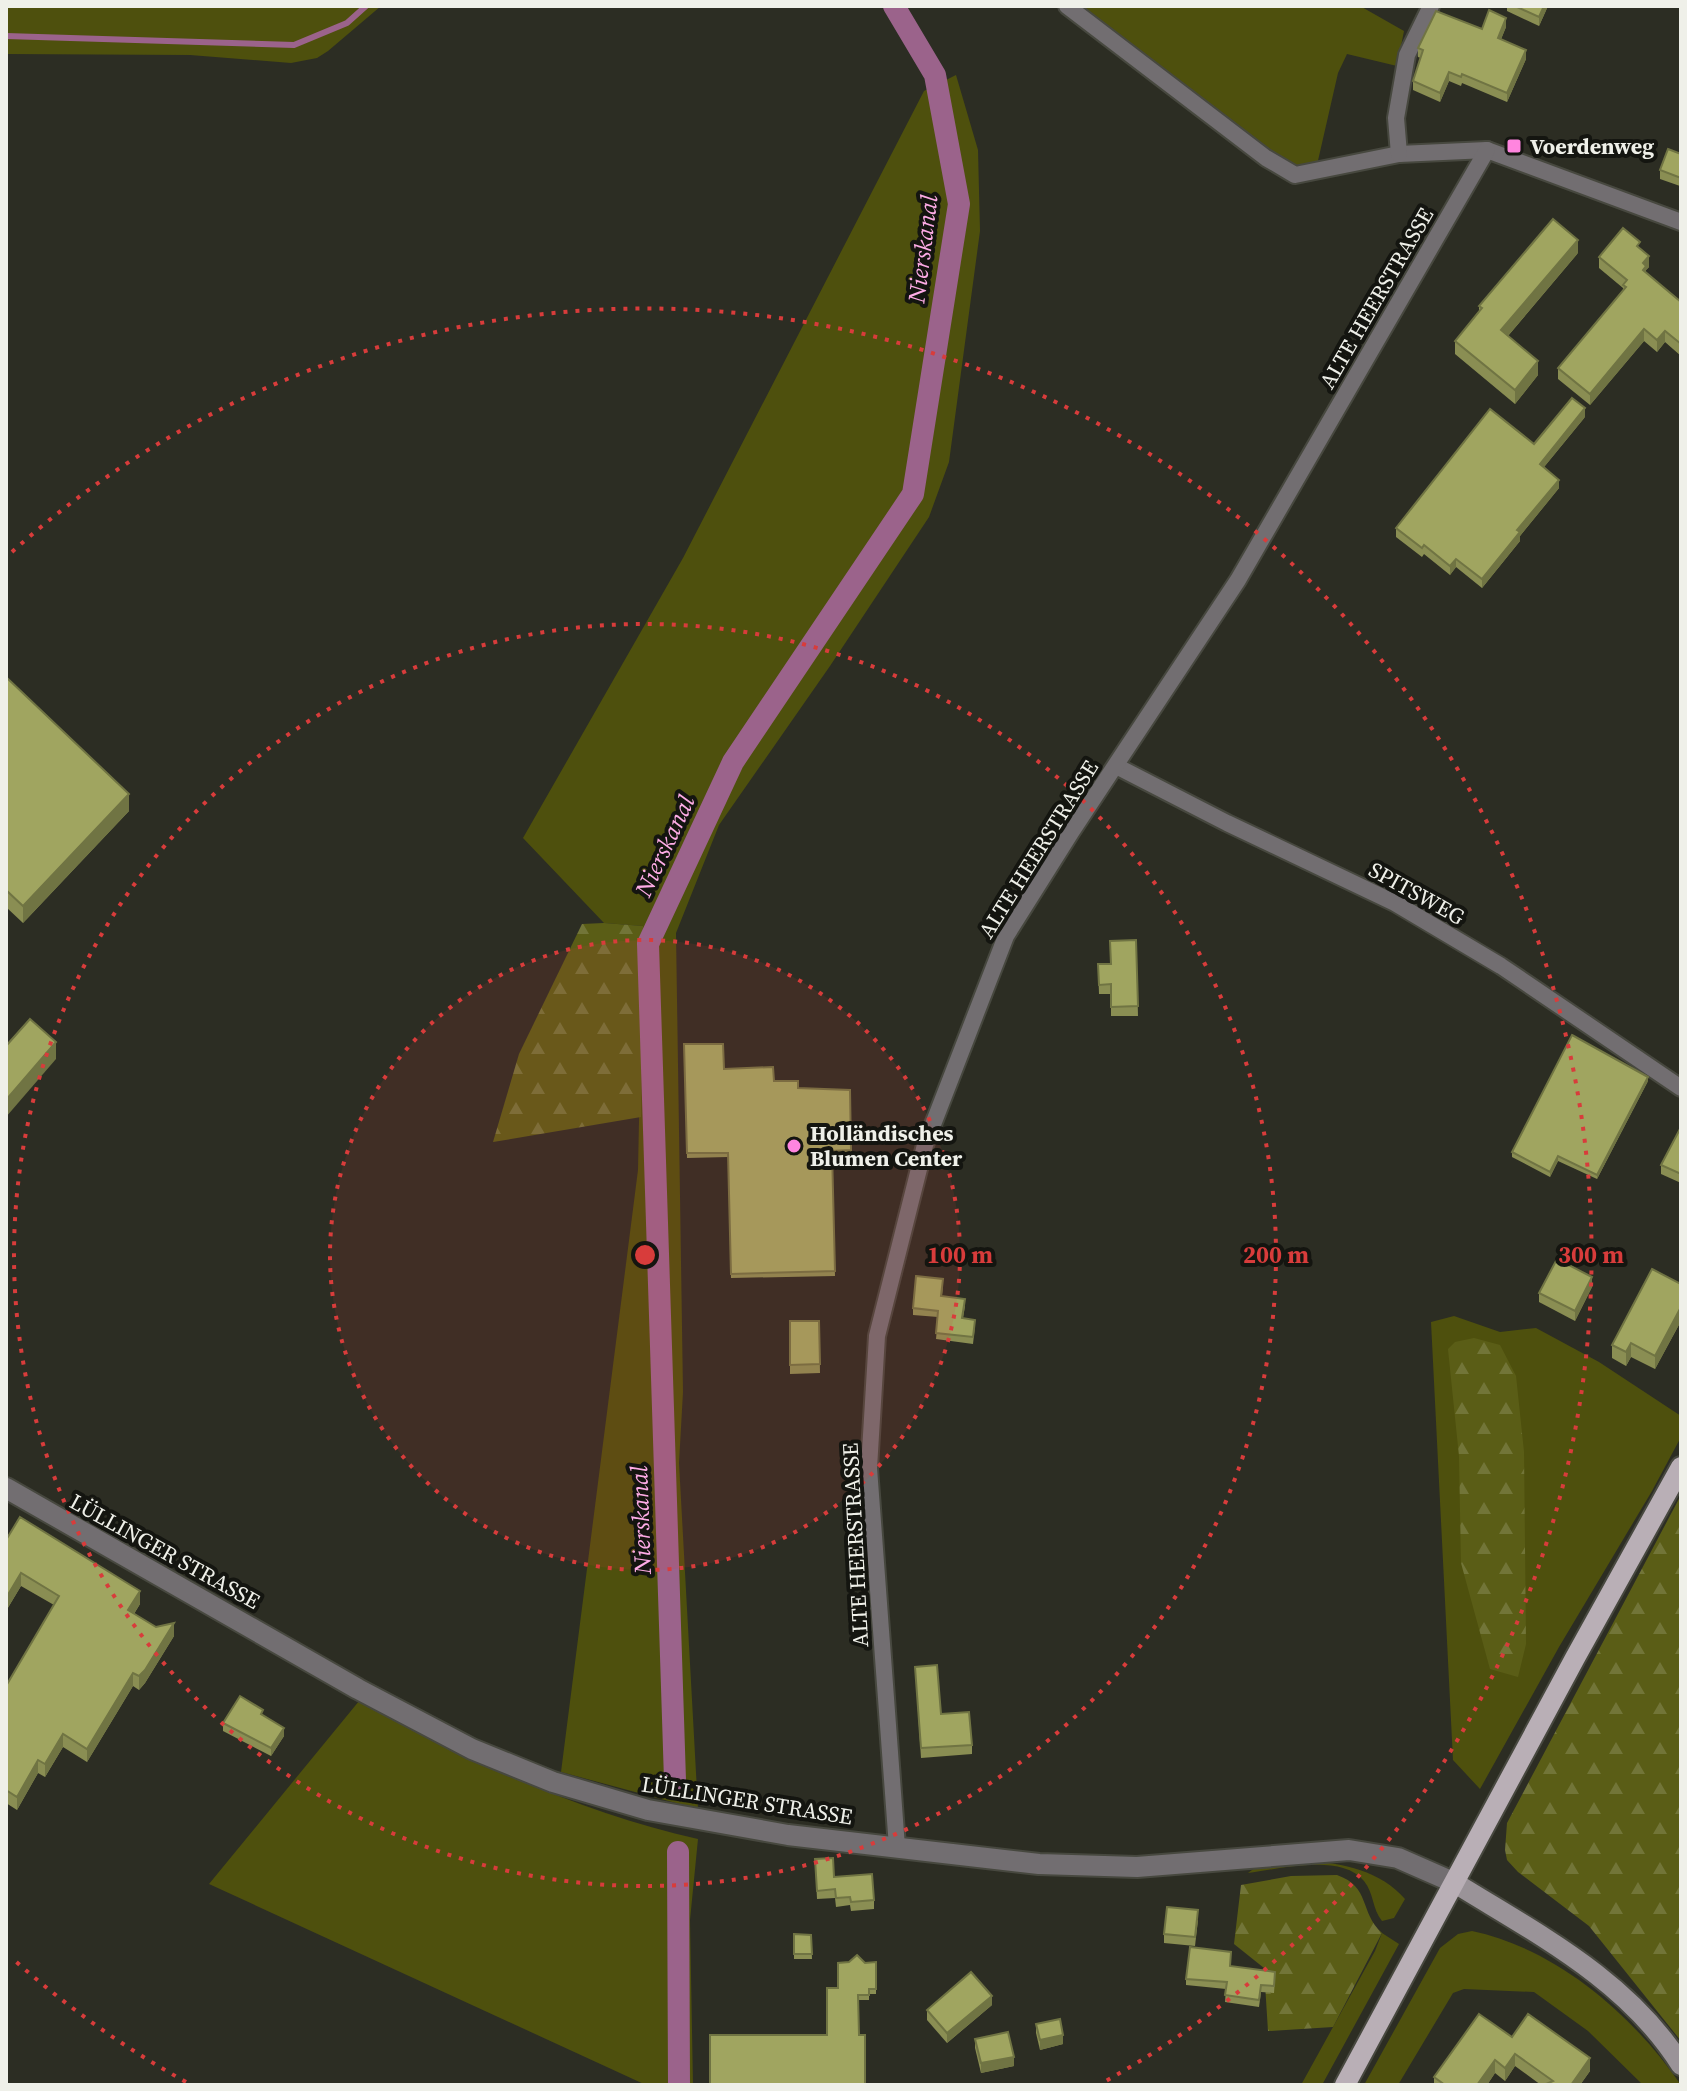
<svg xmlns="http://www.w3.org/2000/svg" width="1687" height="2091" viewBox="0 0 1687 2091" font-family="'Source Serif 4',serif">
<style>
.grass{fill:#4e500d}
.forest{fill:url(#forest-firs)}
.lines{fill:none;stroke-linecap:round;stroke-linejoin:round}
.stream{stroke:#9b638b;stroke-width:6}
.canal{stroke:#9b638b;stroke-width:22}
.minor-casing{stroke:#47483f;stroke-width:20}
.tertiary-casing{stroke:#47483f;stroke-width:24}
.secondary-casing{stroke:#47483f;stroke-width:24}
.primary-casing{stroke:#47483f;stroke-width:24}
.minor{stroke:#726e71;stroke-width:16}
.tertiary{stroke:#726e71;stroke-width:20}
.secondary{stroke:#9a9398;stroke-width:20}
.primary{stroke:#b9afb6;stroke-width:20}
.wall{fill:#8a8e53}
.shaded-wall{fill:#707443}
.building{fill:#a0a560;stroke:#707443;stroke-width:2}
.ring{fill:none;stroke:#d83c3b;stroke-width:4;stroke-dasharray:4 8}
.poi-dot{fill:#ff85df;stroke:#141510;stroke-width:3}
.labels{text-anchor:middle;stroke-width:8;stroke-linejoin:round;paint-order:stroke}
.poi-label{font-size:22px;font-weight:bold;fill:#eff0e9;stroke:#141510;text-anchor:start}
.street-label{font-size:22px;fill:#eff0e9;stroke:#141510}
.water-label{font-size:24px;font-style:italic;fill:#feace6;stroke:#141510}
.centre{fill:#d83c3b;stroke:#141510;stroke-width:4}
.ring-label{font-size:24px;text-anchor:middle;font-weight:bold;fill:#d83c3b;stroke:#141510;stroke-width:8;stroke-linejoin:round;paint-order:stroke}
</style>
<defs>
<pattern id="forest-firs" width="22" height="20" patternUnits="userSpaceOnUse" patternTransform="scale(2)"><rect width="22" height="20" fill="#5a5d16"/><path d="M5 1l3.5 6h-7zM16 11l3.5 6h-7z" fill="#727538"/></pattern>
</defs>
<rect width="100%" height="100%" fill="#2c2d23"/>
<g class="grass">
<path d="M6,6h375l-53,45 -11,7 -26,5 -101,-8 -184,-1z"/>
<path d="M1074,6h286l44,25 -7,35 -50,-12 -9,19 -21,92 -24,3 -13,-5z"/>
<path d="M956,75l22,75 2,81 -31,231 -20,55 -99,149 -111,159 -43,108 7,459 -4,71 19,346 -137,-37 77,-602 5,-244 -39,-3 -81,-85 160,-280 241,-467z"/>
<path d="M1454,1316l46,16 36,-4 63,34 82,54v21l-29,54 -93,156 -79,142 -27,-29 -22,-438z"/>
<path d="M364,1695c38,21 74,45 113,65 69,34 146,62 221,79l-8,81 3,165h-47l-437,-201z"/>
<path d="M1307,1861c36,2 74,10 98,38l-11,19 -12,3c-10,-12 -8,-28 -18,-40 -23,-28 -84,-12 -116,-8 13,-12 42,-10 59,-12z"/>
<path d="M1472,1931c85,18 161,84 209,154h-38l-55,-54 -54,-39 -70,-3 -11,4 -55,92h-34l76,-137 18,-14z"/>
<path d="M1382,1933l17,11 -77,141h-21l74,-134z"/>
</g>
<g class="forest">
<path d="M604,923l39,3 -2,191 -148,25 26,-88 63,-130z"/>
<path d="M1474,1338l26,7 16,31 8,76 2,192 -8,33 -28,-8 -29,-106 -2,-107 -11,-107 7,-7z"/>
<path d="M1681,1495v546l-92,-115 -71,-54 -11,-12 -2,-10 2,-27z"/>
<path d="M1337,1875c34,12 22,37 45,58l-49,94 -65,4 -4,-63 -30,-24 7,-59 50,-9z"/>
</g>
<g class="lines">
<path class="stream" d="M6,36l288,9 53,-22 19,-17"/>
<g class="canal">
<path d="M675,1780l-27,-836 85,-182 180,-268 46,-290 -24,-129 -41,-69"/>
<path d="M678,1852l1,233"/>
</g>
<g class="minor-casing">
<g id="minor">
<path d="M1067,6l199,152 29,17 104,-21 88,-4 194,72"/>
<path d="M1399,154l-3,-36 11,-63 24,-49"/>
<path d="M1116,766l111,57 168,80 106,63 180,122"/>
<path d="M897,1847l-28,-379 8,-132 48,-191 81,-209 66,-105 166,-251 249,-430"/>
</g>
</g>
<g class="tertiary-casing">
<path id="tertiary" d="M6,1488l352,201 114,60 81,33 95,28 140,25 251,29 98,3 212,-17 49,8 57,25"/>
</g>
<g class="secondary-casing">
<path id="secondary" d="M1455,1883c82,51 173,97 226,182"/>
</g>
<g class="primary-casing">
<path id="primary" d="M1345,2085l230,-427 106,-191"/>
</g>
<use href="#minor" class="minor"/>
<use href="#tertiary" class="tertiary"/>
<use href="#secondary" class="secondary"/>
<use href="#primary" class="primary"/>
</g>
<g class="wall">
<path d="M1507,6h41l-9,20 -32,-15z"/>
<path d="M1506,27l-5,12 25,20 -19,43 -45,-19 -1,3 -12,-5 -9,21 -27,-12v-9l8,-23 -3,-1v-9l64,-19z"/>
<path d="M1681,154v40l-1,-1v-7l-20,-7v-9z"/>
<path d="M1640,249l9,18 -3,3v2l35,30v54l-16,-14 -8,10 -13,-11 -54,64 -32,-26v-11l65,-78v-2l-24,-20v-11z"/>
<path d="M1578,253l-70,83 30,39 -23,29 -60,-50v-13l24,-30v-5z"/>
<path d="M1585,417l-41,50 15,21 -39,48v5l-38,47 -26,-21 -6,8 -26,-21 -2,3 -26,-20v-9l138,-84z"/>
<path d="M6,677l123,134 -106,112 -17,-16z"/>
<path d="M1136,940l2,76h-27v-22h-12l-1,-30h13z"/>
<path d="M684,1044l40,25 74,19 52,2 1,65h-19l3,121 -104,2 -3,-121 -41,1z"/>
<path d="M1648,1081l-51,98 -39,-18 -8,16 -38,-20v-5z"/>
<path d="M1681,1127v56l-20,-9v-9z"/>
<path d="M1681,1284v37l-26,48 -24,-12 -5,9 -14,-8v-13z"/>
<path d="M943,1286l-1,10 23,10 -2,12 12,8 -2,18 -37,-5 2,-22 -25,-2v-7z"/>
<path d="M1592,1287l-17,34 -36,-19v-9z"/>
<path d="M790,1321h29l1,52 -30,1z"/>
<path d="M6,1540l134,64 -6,10 22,13 18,9 -29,47 -6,7 -6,-4 -46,76 -24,-15 -18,30 -7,-4 -21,37 -11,-7v-117l48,-81 -33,-19 -15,25z"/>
<path d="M915,1667l26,47 31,31v9l-51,4z"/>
<path d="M263,1716l21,20 -13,20 -48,-25v-8z"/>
<path d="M815,1859l19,18 40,23v9l-23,2 -1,-6 -14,2 -1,-9 -18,1z"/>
<path d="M1198,1920l-3,26 -31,-3v-9z"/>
<path d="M794,1934l17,1 1,24h-18z"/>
<path d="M1231,1959v7l44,13 -1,14 -13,-1 -2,15 -34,-5 1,-13 -40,-4v-6z"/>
<path d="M876,1962v32h-7v6h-11l-31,35 11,-47 27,-25z"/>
<path d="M992,2005l-45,38 -20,-23v-10z"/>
<path d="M1036,2024l27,20 -23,6 -4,-17z"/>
<path d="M1512,2037l78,34 -10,14h-39l-26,-19 -10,15 -10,-8 -8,12h-53v-8z"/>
<path d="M975,2039l39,27 -33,7 -6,-25z"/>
</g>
<g class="shaded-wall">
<path d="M1544,6h4l-9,20v-9z"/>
<path d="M1506,18v9l-8,20v-9z"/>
<path d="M1526,50v9l-19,43v-9z"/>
<path d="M1449,72v9l-9,21v-9z"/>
<path d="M1578,240v13l-77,91v-14z"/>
<path d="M1649,256v11l-3,3v7l-3,4v-18z"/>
<path d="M1644,329v12l-54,64v-11z"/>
<path d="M1665,331v11l-8,10v-12z"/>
<path d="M1538,361v14l-23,29v-14z"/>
<path d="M1585,408v9l-45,55v-8z"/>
<path d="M1559,480v8l-39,48v5l-38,47v-9l35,-49z"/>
<path d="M1456,559v8l-6,8v-9z"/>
<path d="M129,794v17l-106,112v-17z"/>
<path d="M56,1042v17l-50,58v-17z"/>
<path d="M1648,1077v4l-51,98v-4z"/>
<path d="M1558,1156v5l-8,16v-5z"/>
<path d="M1592,1277v10l-17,34v-10z"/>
<path d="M1681,1307v14l-26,48v-13z"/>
<path d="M1631,1343v14l-5,9v-14z"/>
<path d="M21,1573v13l-15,25v-13z"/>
<path d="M140,1591v13l-12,19v-13z"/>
<path d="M174,1623v13l-29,47 -6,7v-14z"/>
<path d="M133,1673v13l-46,76v-13z"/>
<path d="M284,1728v8l-13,20v-8z"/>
<path d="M63,1734v13l-18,30v-13z"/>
<path d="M38,1760v13l-21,37v-13z"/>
<path d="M992,1996v9l-45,38v-10z"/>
<path d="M1063,2035v9l-23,6v-10z"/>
<path d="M1515,2054v12l-10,15v-13z"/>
<path d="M1014,2057v9l-33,7v-10z"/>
<path d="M1590,2058v13l-10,14h-9z"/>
<path d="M1495,2060v13l-8,12h-10z"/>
</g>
<g class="building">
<path d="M1515,6h29l-5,11z"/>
<path d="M1489,10l17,8 -8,20 28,12 -19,43 -45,-19 -1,3 -12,-5 -9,21 -27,-12 10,-31 -5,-2 18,-37 46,18z"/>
<path d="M1668,149l13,5v24l-21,-8z"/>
<path d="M1553,219l25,21 -77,90 37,31 -23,29 -60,-49 27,-33 -3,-2z"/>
<path d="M1623,228l17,14 -3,4 12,10 -6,7 3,3 -3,4 38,32v42l-16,-13 -8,9 -13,-11 -54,65 -32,-26 68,-81 -3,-2 4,-5 -28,-23z"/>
<path d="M1572,398l13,10 -45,56 19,16 -42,50 3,2 -38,47 -26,-20 -6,7 -26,-21 -2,3 -26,-20 94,-119 44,35z"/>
<path d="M6,677l123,117 -106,112 -17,-16z"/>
<path d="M1136,940l2,66 -27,1v-23l-12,1 -1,-21h13l-1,-23z"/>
<path d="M30,1019l26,23 -50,58v-54z"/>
<path d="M1572,1035l76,42 -51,98 -39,-19 -8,16 -38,-20z"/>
<path d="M684,1044h39l1,25 49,-2 1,14h24v7l52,2 1,60 -19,1 3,120 -104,3 -3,-121h-41z"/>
<path d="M1681,1127v47l-20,-9z"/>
<path d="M1557,1259l35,18 -17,34 -36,-18z"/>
<path d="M1652,1269l29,15v23l-26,49 -24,-13 -5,9 -14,-7z"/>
<path d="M916,1276l27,3 -2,17 24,3 -3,19 13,2 -2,17 -37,-4 2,-22 -25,-3z"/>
<path d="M790,1321h29l1,43 -30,1z"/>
<path d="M20,1517l120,74 -12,19 28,17 18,-4 -29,47 -6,6 -6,-3 -46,76 -24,-15 -18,30 -7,-4 -21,37 -11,-7v-104l53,-90 -38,-23 -15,25v-58z"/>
<path d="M937,1665l4,49 28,-2 3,33 -51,3 -6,-81z"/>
<path d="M240,1696l23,14 -2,4 23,14 -13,20 -48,-25z"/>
<path d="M833,1858l1,19 38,-3 2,26 -23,2 -1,-5 -14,1 -1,-9 -18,2 -2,-32z"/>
<path d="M1167,1907l31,3 -3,27 -31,-3z"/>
<path d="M794,1934l17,1 1,19h-18z"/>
<path d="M1190,1947l41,5 -1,14 45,6 -1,14 -13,-1 -2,15 -34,-5 2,-13 -41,-3z"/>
<path d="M857,1955l8,8 11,-1v27h-7v6h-11l1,40h6v50h-155v-50h117v-47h11v-25l11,-1z"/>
<path d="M971,1972l21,24 -45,37 -20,-23z"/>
<path d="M1479,2014l33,23 16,-23 62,44 -19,27h-27l9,-4 -38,-27 -10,14 -10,-8 -18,25h-32l-11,-8z"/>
<path d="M1060,2019l3,16 -23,5 -4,-16z"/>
<path d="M1008,2032l6,25 -33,6 -6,-24z"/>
</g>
<circle cx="645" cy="1255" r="315" fill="#d83c3b" fill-opacity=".12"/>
<g class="ring">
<circle cx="645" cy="1255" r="315"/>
<circle cx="645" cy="1255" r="631"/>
<path d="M186 2082A946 946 0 0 1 12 1958M12 552A946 946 0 1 1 1104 2082"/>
</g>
<g class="poi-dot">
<rect x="1506" y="138" width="16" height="16" rx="4"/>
<circle cx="794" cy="1146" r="8"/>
</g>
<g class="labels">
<g class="poi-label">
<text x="1530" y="154">Voerdenweg</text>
<text x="810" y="1141">Holländisches<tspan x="810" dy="25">Blumen Center</tspan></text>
</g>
<g class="street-label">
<text transform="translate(1376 298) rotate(-60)" y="8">ALTE HEERSTRASSE</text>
<text transform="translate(1038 849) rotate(-58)" y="8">ALTE HEERSTRASSE</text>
<text transform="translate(1417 893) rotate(29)" y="8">SPITSWEG</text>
<text transform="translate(855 1545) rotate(-93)" y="8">ALTE HEERSTRASSE</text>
<text transform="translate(165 1551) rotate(29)" y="8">LÜLLINGER STRASSE</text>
<text transform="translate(747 1800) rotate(9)" y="8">LÜLLINGER STRASSE</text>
</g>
<g class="water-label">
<text transform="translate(923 249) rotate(-83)" y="8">Nierskanal</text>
<text transform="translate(665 846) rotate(-65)" y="8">Nierskanal</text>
<text transform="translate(641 1520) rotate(-92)" y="8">Nierskanal</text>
</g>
</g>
<circle cx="645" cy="1255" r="12" class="centre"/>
<g class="ring-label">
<text x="960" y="1263">100 m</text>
<text x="1276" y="1263">200 m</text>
<text x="1591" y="1263">300 m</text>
</g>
<rect width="1687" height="2091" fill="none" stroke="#eff0e9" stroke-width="16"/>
</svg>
